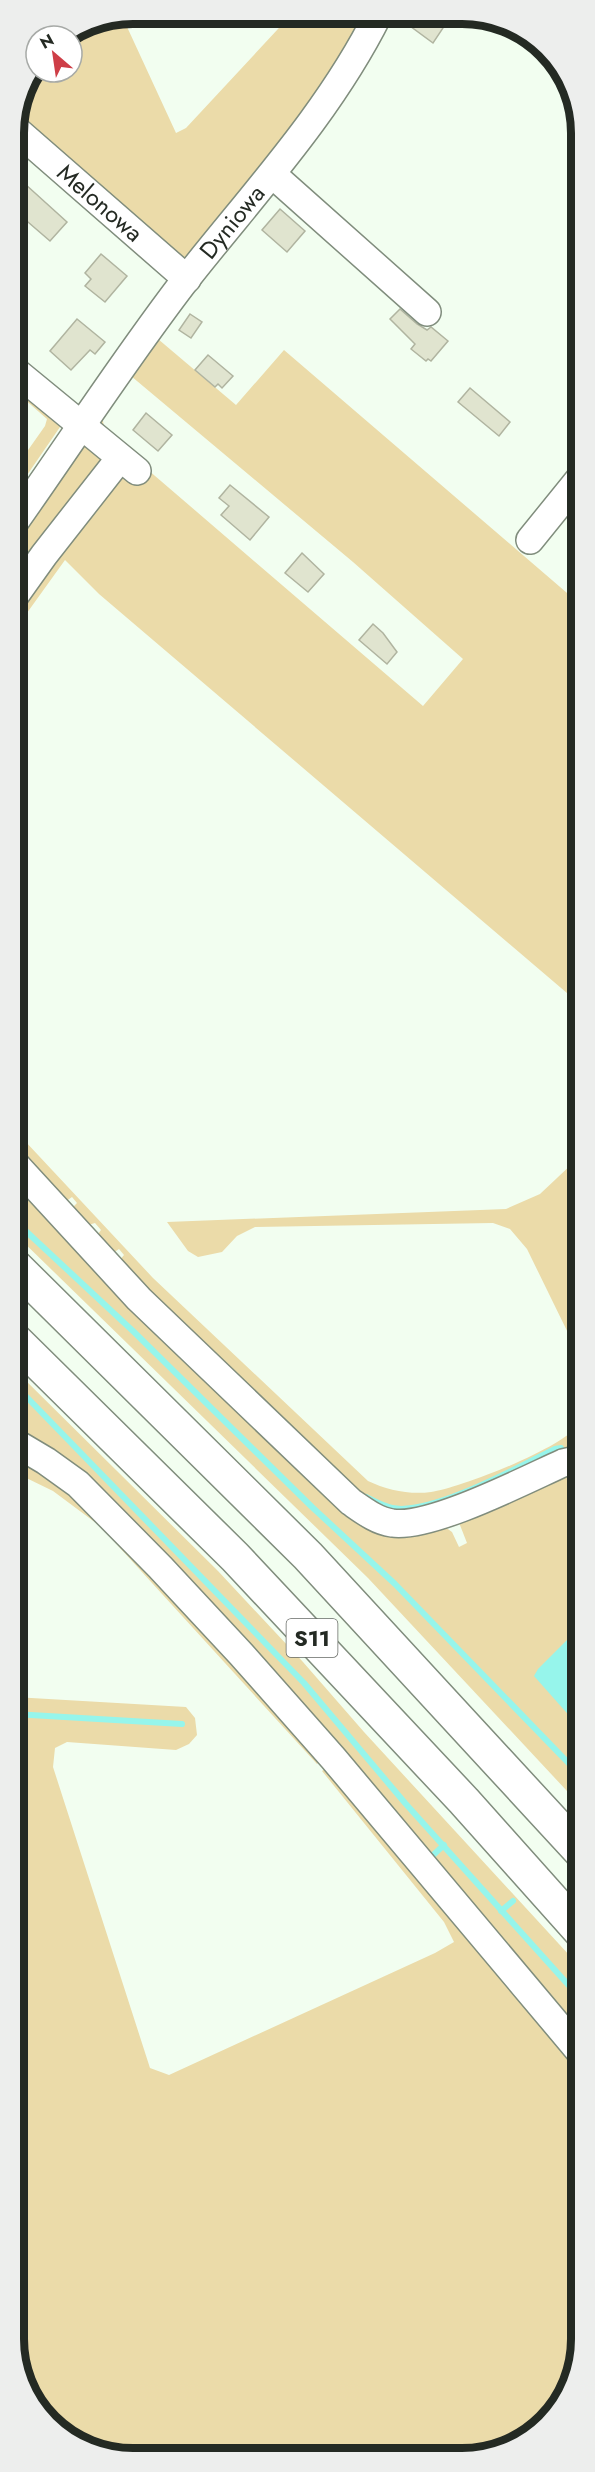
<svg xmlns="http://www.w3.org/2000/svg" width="595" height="2472" viewBox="0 0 595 2472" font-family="Jost,sans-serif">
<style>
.green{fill:#ebdba9}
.water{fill:#96f5eb}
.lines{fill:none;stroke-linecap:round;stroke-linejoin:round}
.stream{stroke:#96f5eb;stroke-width:6}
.building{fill:#e0e4cf;stroke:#b0b4a0;stroke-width:1.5}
.minor-casing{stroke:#808d7d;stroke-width:30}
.highway-casing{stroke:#808d7d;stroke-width:36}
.minor{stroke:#fff;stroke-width:27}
.highway{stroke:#fff;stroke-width:33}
.labels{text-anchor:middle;stroke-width:4.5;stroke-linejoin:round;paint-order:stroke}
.shield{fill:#fff;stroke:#666a65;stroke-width:1.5}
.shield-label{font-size:22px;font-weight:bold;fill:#242a23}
.street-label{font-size:24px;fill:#242a23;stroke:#fff}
.rim{fill:none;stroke:#242a23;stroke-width:8}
</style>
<rect width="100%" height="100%" fill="#f2fef0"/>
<g class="green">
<path d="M291,15h79l-17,33 -167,220 -171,-149 8,-32 13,-19v4h36v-36h-4l20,-13 34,-7 54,117 10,-5z"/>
<path d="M158,339l78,66 48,-55 297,255v400l-482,-411 -34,-34 -51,71v-24l96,-129 -15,-53 7,-10 3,18 318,273 40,-47 -110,-97 -222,-186z"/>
<path d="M14,377l46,46v4l-46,67v-24l31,-44 2,-7 -33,-29z"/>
<path d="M86,443l20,13 -92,133v-53l61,-87z"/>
<path d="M14,1126l10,14 129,138 215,203c19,9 42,14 63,11 29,-4 139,-46 150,-71v27l-155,66 -53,-5 -254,-248 5,-6 -5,-6 -9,6 -14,-18 5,-7 -6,-7 -10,3 -15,-16 7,-7 -5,-6 -7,5 -51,-46z"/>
<path d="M574,1162l7,6v210l-10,-39 -44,-90 -17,-20 -17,-6 -238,4 -18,9 -15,16 -24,5 -10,-6 -21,-29 339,-13 34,-15z"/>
<path d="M14,1171l327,329 104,27 7,5 7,15 8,-4 -9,-23 123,-54v340l-213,-228 -354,-345z"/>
<path d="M14,1369l204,202 85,91 61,70 217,236v77l-244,-291 -323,-318z"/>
<path d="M14,1448l69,48 238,264 -4,4 -217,-238 -47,-35 -39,-19z"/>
<path d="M14,1697l172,10 9,11 2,17 -8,9 -13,6 -109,-8 -12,6 -2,19 97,301 19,7 266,-122 19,-11 -10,-20 -122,-151 6,-4 253,293v16l-3,2 3,4v264l-26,64 -82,47 -363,-1 -67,-38 -28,-63z"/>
</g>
<path class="water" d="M581,1626v103l-47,-53 4,-7z"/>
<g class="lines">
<g class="stream">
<path d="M14,1220l120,112 178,175 83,77 186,192"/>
<path d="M14,1384l290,299 101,120 176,196"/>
<path d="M570,1475l11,36"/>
<path d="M366,1497c8,4 17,9 26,11 38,8 127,-41 163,-59l6,-1 1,4"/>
<path d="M14,1714l168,10"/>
<path d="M431,1857l13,-12"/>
<path d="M501,1911l12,-10"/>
</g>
</g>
<g class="building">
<path d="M417,15l34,1 -18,27 -23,-17z"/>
<path d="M14,174l53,48 -17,19 -36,-31z"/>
<path d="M280,209l25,22 -18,21 -25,-22z"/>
<path d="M101,254l26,22 -22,26 -20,-16 6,-7 -6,-6z"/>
<path d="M400,309l17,15 10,6 4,-3 17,14 -17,20 -3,-2 -2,2 -15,-12 4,-5 -25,-25z"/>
<path d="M190,314l12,8 -11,16 -12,-8z"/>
<path d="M77,319l28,23 -10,12 -5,-4 -19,20 -21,-19z"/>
<path d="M208,355l25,21 -11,12 -4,-4 -3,3 -20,-17z"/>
<path d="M470,388l40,34 -11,14 -41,-34z"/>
<path d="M146,413l26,22 -14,16 -25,-21z"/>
<path d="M230,485l39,32 -19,23 -29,-25 8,-9 -10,-8z"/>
<path d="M302,553l22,21 -16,18 -23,-19z"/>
<path d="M373,624l10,9 14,19 -10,12 -28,-24z"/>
</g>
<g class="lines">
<g class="minor-casing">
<g id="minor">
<path id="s1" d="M14,128l173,151"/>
<path d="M272,174l155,138"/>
<path d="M14,370l123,101"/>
<path id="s2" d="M14,523c58,-82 112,-166 173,-245 67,-85 142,-165 191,-263"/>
<path d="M530,540l51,-63"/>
<path d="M14,597l30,-42 76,-97"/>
<path d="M14,1163l125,136 212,203c13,9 26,19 41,21 38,6 133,-43 171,-60l18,-4"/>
<path d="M14,1442l32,19 32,23 82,83 81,87 92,104 248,295"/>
</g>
</g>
<g class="highway-casing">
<g id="highway">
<path d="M14,1265l294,291 273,296"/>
<path d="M14,1339l221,218 229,244 117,131"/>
</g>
</g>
<use href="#minor" class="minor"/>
<use href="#highway" class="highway"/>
</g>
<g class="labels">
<rect class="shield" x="286.5" y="1619" width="51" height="38" rx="4.5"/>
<g class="shield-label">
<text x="312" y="1646">S11</text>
</g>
<g class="street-label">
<text dy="8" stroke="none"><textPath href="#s1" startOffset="114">Melonowa</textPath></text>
<text dy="8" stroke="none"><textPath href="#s2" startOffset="372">Dyniowa</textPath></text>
</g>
</g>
<path d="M0 0H595V2472H0ZM133 24H462A109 109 0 0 1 571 133V2339A109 109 0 0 1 462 2448H133A109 109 0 0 1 24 2339V133A109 109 0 0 1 133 24Z" fill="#edeeed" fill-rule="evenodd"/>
<path class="rim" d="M133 24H462A109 109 0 0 1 571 133V2339A109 109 0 0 1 462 2448H133A109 109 0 0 1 24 2339V133A109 109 0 0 1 133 24Z"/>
<g transform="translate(54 54) rotate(331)"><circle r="28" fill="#ffffff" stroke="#a7aaa7" stroke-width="1.5"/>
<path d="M0-4.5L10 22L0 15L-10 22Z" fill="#ce3e47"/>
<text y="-9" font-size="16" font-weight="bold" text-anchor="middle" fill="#242a23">N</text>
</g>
</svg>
